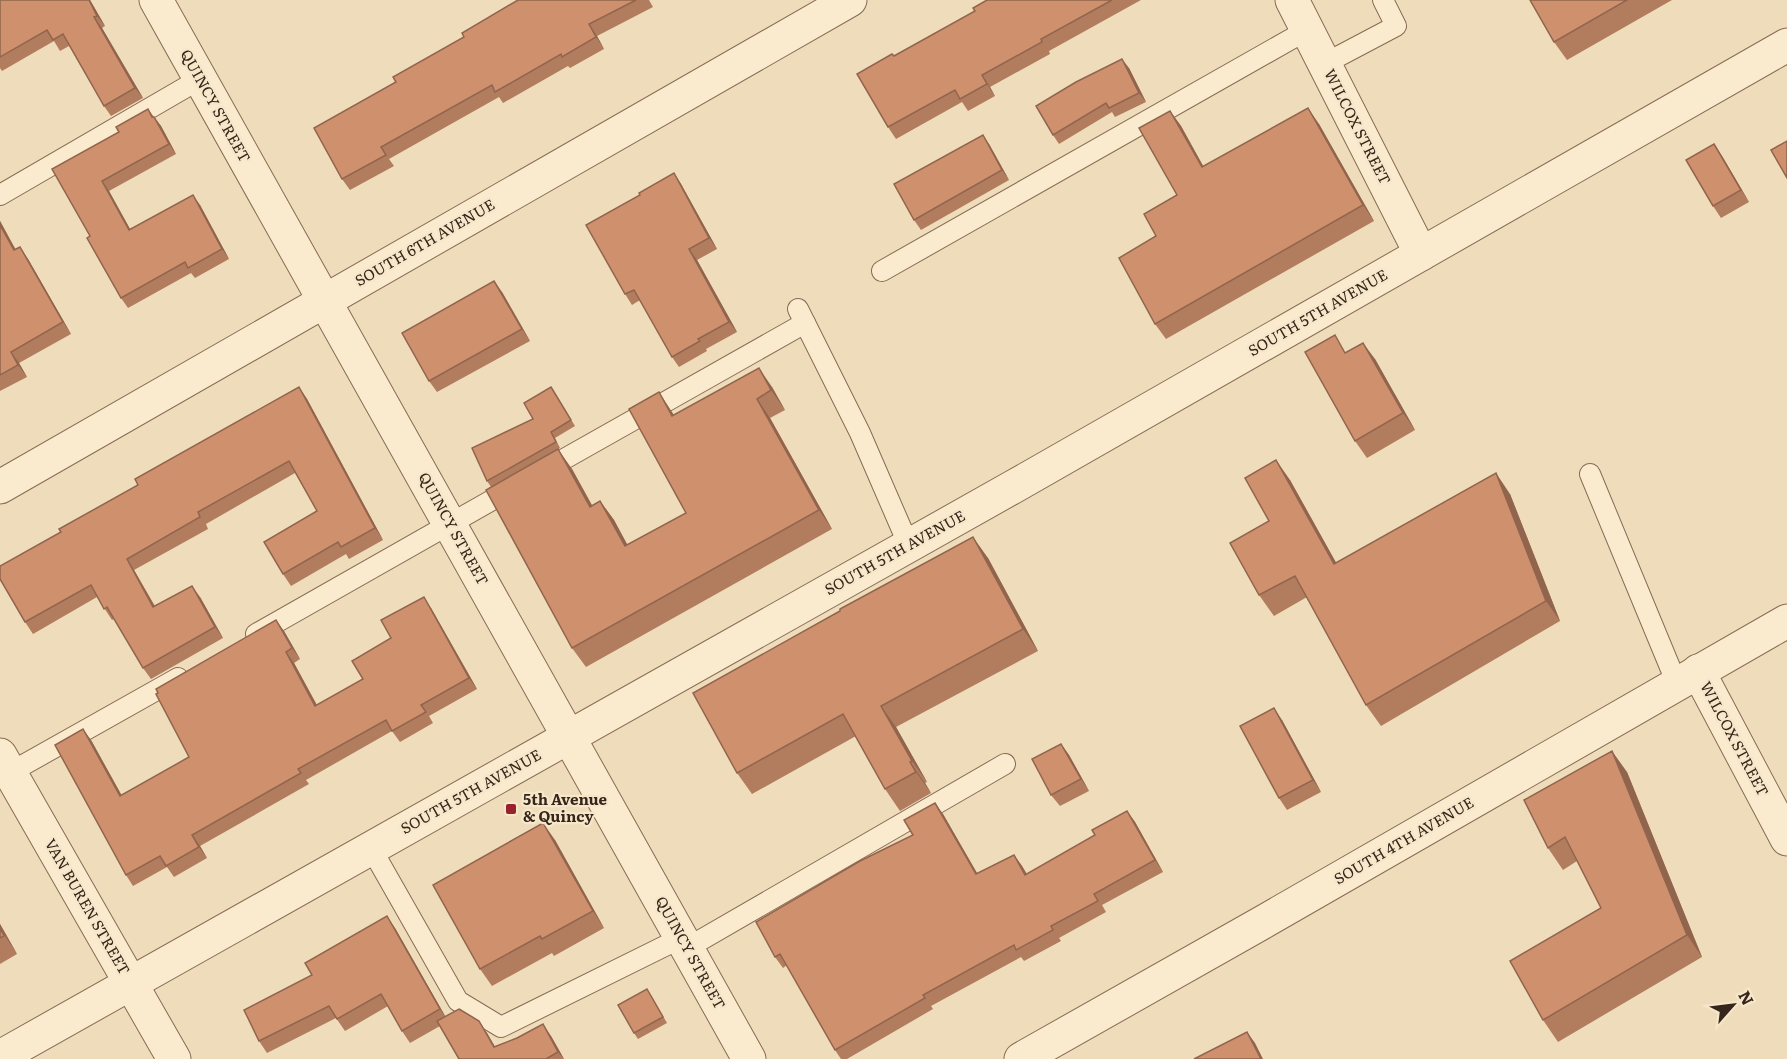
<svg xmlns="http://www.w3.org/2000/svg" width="1787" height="1059" viewBox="0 0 1787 1059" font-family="Literata,serif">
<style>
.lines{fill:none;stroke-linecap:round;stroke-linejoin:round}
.service-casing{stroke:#876b54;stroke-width:22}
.minor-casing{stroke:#876b54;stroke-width:35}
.tertiary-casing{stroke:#876b54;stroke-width:35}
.service{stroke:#faeace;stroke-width:20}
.minor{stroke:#faeace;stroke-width:33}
.tertiary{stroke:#faeace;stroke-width:33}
.wall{fill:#b27c5f}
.shaded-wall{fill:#91654d}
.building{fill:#cf906e;stroke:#91654d;stroke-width:1.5}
.poi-dot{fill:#98222b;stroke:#f7e7ca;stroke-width:2}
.labels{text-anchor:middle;stroke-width:4.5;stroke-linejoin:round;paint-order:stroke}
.street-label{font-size:15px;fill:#35251a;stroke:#f7e7ca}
.poi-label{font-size:15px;font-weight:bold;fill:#35251a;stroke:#f7e7ca;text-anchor:start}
</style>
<rect width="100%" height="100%" fill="#efdcbb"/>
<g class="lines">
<g class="service-casing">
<g id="service">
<path d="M1324,64l72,-38 -13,-26"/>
<path d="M0,195l200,-116"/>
<path d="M882,271l425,-241"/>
<path d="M798,309l62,124 49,113"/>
<path d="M543,471l262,-148"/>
<path d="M1590,474l87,210"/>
<path d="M256,634l259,-147"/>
<path d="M2,777l176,-99"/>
<path d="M371,848l87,153 43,26 180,-89"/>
<path d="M687,948l318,-184"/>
</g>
</g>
<g class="minor-casing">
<g id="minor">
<path d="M156,0l593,1059"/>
<path d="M1292,0l129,254"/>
<path d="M0,487l850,-487"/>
<path d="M1698,671l89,168"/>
<path d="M0,755l174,304"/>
<path d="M1021,1059l244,-138 522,-300"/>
</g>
</g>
<g class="tertiary-casing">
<path id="tertiary" d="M0,1057l1013,-570 774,-442"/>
</g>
<use href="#service" class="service"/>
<use href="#minor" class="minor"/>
<use href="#tertiary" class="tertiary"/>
</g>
<g class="wall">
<path d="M0,0h90l15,26 -3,2 41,70 -32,18 -7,-10 -35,-60 -9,5 -6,-10 -52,30 -2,-3z"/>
<path d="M518,0h131l4,7 -56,29 7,13 -34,19 -2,-2 -65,37 -4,-6 -110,62 5,7 -44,24 -8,-11 54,-97z"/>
<path d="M987,0h154l-92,51 1,3 -60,33 5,9 -27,15 -6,-9 -66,37 -8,-12 6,-71 81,-45z"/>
<path d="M1530,0h142l-105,60 -13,-18z"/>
<path d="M1129,68l17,34 -31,15 -3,-5 -53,32 -6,-9z"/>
<path d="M148,109l13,17 15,28 -67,37 21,38 70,-24 29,54 -34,19 -4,-5 -63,35 -7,-10 -31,-62 -38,-67 67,-37z"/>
<path d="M1170,111l11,15 22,40 116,-42 55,97 -208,118 -11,-15 22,-129z"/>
<path d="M989,144l20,36 -88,50 -7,-10z"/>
<path d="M1722,156l27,46 -28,16 -8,-12z"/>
<path d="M674,173l7,11 36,65 -20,11 40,72 -31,17 1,2 -28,16 -7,-10 -32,-57 -8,5 -7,-11 15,-99z"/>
<path d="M0,221l16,29 12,9 43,75 -52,29 8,14 -27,14z"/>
<path d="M502,292l28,49 -93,51 -8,-11z"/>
<path d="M1347,352l28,7 40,71 -48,28 -12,-17z"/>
<path d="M299,387l8,12 76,141 -34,19 -3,-5 -55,32 -8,-12 34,-63 -22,-38 -89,51 2,5 -74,41 21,36 45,-9 23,41 -72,41 -8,-11 -29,-49 -2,1 -15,-23 -64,37 -8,-12 36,-90z"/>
<path d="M772,387l13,23 -15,8 62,111 -246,138 -14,-19v-179l20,36 8,-4 14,19 13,25 59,-32 -12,-98z"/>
<path d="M555,393l20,33 -20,12 5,10 -69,39 -4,-6 46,-62z"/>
<path d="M1290,480l46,83 174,-69 50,127 -179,105 -15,-21 -59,-108 -33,19 -15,-21 10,-74z"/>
<path d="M988,558l50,93 -142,76 31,55 -2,1 6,10 -31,18 -15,-22 -29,-53 -104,58 -15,-21z"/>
<path d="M431,608l46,81 -48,27 4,7 -33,19 -8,-11 -86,49 3,4 -109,62 7,12 -33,19 -7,-10 -34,19 -7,-11 -35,-135 31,56 67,-39 95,-126 16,28 -6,4 23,42 46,-26 28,-41z"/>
<path d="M1282,720l39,72 -34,18 -8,-12z"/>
<path d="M1061,744l8,11 20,36 -29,15 -9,-11z"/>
<path d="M1627,772l75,185 -144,85 -15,-22 58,-112 -24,-47 -14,9 -15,-22z"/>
<path d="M1127,811l8,11 28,50 -61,33 4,7 -47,26 2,3 -37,20 -3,-4 -90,49 2,3 -86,50h-6l-6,-9 -48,-85 -4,3 -8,-11 138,-122 30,-21 34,60 37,-19 8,11 5,8 68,-39z"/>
<path d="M555,840l49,88 -50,28 -2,-3 -60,33 -12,-17z"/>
<path d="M0,924l17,30 -17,10z"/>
<path d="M395,928l50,88 42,17 8,14 56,-11 13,23h-105l-19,-33 -30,17 -8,-12 -14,-25 -43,25 -9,-13 -69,35 -8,-12 53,-66z"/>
<path d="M651,995l16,28 -29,16 -4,-6z"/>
</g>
<g class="shaded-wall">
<path d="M89,0h1l15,26 -8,-10z"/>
<path d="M94,17l8,11 41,70 -8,-10z"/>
<path d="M589,24l8,12 7,13 -8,-12z"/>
<path d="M1122,59l7,9 17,34 -7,-9z"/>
<path d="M982,75l8,12 5,9 -8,-12z"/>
<path d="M1308,108l11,16 55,97 -11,-16z"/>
<path d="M1170,111l11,15 31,56 -10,-15z"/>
<path d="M154,117l7,9 15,28 -7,-10z"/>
<path d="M983,135l6,9 20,36 -7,-10z"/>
<path d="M1714,144l8,12 27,46 -8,-12z"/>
<path d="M674,173l7,11 36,65 -8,-11z"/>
<path d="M102,181l7,10 27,49 -7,-10z"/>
<path d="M193,195l7,10 29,54 -7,-10z"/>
<path d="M0,221l22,41 -8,-12 -14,-25z"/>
<path d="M20,247l8,12 43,75 -8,-12z"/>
<path d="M689,249l8,11 40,72 -8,-10z"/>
<path d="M494,281l8,11 28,49 -8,-12z"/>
<path d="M1363,343l12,16 40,71 -12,-17z"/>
<path d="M11,352l8,11 8,14 -9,-12z"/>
<path d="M759,368l13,19 13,23 -14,-20z"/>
<path d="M299,387l8,12 76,141 -8,-12z"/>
<path d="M659,392l13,20 14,23 -14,-19z"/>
<path d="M757,399l13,19 62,111 -13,-19z"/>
<path d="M558,449l14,20 31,57 -13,-19z"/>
<path d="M1276,460l14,20 58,104 -14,-20z"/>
<path d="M1496,473l14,21 50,127 -14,-20z"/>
<path d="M600,501l14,19 25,46 -14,-20z"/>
<path d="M973,537l15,21 50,93 -15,-22z"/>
<path d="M127,559l7,11 27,48 -8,-11z"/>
<path d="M192,586l8,11 23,41 -8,-11z"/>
<path d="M424,597l7,11 46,81 -8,-11z"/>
<path d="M276,620l8,11 16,28 -8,-11z"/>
<path d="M286,652l8,11 29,54 -8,-11z"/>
<path d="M881,706l15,21 31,55 -15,-21z"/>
<path d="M1274,708l8,12 39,72 -8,-12z"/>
<path d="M83,729l8,11 37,67 -8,-11z"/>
<path d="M1061,744l8,11 20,36 -8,-12z"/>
<path d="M1612,751l15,21 75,185 -15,-22z"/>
<path d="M910,762l15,21 6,10 -15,-21z"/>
<path d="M935,803l8,11 41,71 -8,-11z"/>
<path d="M1127,811l8,11 28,50 -8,-12z"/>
<path d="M543,823l12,17 49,88 -11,-17z"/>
<path d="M192,835l8,11 7,12 -8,-11z"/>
<path d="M1014,855l8,11 11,20 -8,-11z"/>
<path d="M387,916l8,12 53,93 -8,-12z"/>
<path d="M0,924l17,30 -17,-26z"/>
<path d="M479,1021l8,12 15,26 -8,-12z"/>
<path d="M543,1024l8,12 13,23 -6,-7z"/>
<path d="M1247,1032l8,11 8,16h-2z"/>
</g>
<g class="building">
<path d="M0,0h89l8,16 -3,1 41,71 -31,18 -41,-72 -10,6 -6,-10 -47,27z"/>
<path d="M518,0h118l-47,24 7,13 -34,20 -1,-3 -66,38 -3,-7 -111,62 5,8 -44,24 -28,-51 82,-46 -3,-5 71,-40 -2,-4z"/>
<path d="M987,0h125l-71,39 1,3 -60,33 5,9 -27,15 -5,-9 -67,37 -31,-53 35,-20 2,2 81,-45 -2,-3z"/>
<path d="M1530,0h97l-73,42z"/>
<path d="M1122,59l17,34 -30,15 -3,-5 -53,32 -17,-29 40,-24z"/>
<path d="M1308,108l55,97 -208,119 -36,-66 37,-22 -12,-22 33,-19 -38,-67 31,-17 32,56z"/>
<path d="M148,109l4,8h2l15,27 -67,37 27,49 64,-35 29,54 -34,19 -3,-6 -64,36 -34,-60 3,-2 -38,-67 67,-37 -3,-5z"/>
<path d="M983,135l19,35 -88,50 -20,-36z"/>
<path d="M1787,141v37l-16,-28z"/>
<path d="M1714,144l27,46 -28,16 -27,-46z"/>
<path d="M674,173l35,65 -20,11 40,73 -31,17 2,2 -28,16 -38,-67 -9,4 -39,-69 54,-30 -1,-2z"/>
<path d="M0,225l14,25 6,-3 43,75 -52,30 7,13 -18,10z"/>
<path d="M494,281l28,48 -93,52 -27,-48z"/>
<path d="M1335,335l10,18 18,-10 40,70 -48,28 -50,-89z"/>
<path d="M759,368l12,22 -14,9 62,111 -247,138 -86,-158 72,-41 32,58 10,-6 25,45 61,-33 -57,-104 30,-17 13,24z"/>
<path d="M299,387l76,141 -34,19 -3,-5 -55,32 -19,-32 53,-31 -28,-50 -91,51 2,5 -73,42 26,48 39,-21 23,41 -72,41 -36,-61 -3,2 -13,-24 -66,37 -25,-43v-13l61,-34 -2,-3 79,-44 -3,-6z"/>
<path d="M551,387l20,33 -20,12 5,10 -69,39 -15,-33 61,-29 -9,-16z"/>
<path d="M1276,460l58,104 162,-91 50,128 -180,104 -71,-129 -36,19 -29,-52 39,-22 -24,-43z"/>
<path d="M973,537l50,92 -142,77 31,55 -2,1 6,10 -31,17 -42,-75 -106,59 -44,-80 147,-82v-2z"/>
<path d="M424,597l45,81 -48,27 5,7 -34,19 -6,-11 -88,49 3,4 -109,62 7,12 -33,19 -6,-10 -34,19 -71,-130 28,-16 37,67 69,-39 -33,-63 2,-1 -2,-4 120,-69 16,28 -6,4 29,54 48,-27 -11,-18 39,-23 -10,-18z"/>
<path d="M1274,708l39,72 -34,18 -39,-72z"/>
<path d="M1061,744l20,35 -30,16 -19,-36z"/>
<path d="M1612,751l75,184 -144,85 -33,-59 91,-53 -36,-71 -17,11 -24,-48z"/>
<path d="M935,803l41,71 38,-19 11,20 70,-40 -3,-5 35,-19 28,49 -61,34 4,7 -47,25 2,4 -37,20 -2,-5 -91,50 2,3 -90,52 -55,-96 -5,3 -19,-35 104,-61 53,-26 -9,-15z"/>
<path d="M543,823l50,88 -51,28 -2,-3 -60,33 -47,-84z"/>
<path d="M387,916l53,93 -38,22 -21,-37 -44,25 -8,-13 -70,35 -15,-31 68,-35 -7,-12z"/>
<path d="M0,928l4,8 -4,2z"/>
<path d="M647,989l16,28 -29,16 -16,-28z"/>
<path d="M459,1009l20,12 15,26 23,-9 26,-14 15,28 -12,7h-87l-22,-38z"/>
<path d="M1247,1032l14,27h-67z"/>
</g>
<rect class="poi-dot" x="505" y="803" width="12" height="12" rx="3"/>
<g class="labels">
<g class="street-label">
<text transform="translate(215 106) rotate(61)" y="5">QUINCY STREET</text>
<text transform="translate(1357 127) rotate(63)" y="5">WILCOX STREET</text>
<text transform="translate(425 243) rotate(-30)" y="5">SOUTH 6TH AVENUE</text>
<text transform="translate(1318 313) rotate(-30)" y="5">SOUTH 5TH AVENUE</text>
<text transform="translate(453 529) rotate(61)" y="5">QUINCY STREET</text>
<text transform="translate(895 553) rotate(-29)" y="5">SOUTH 5TH AVENUE</text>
<text transform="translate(1734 739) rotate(62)" y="5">WILCOX STREET</text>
<text transform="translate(471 792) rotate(-29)" y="5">SOUTH 5TH AVENUE</text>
<text transform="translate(1404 841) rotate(-30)" y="5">SOUTH 4TH AVENUE</text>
<text transform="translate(87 907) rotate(60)" y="5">VAN BUREN STREET</text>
<text transform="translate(690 953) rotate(61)" y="5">QUINCY STREET</text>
</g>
<g class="poi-label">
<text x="523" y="805">5th Avenue<tspan x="523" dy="17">&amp; Quincy</tspan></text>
</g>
</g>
<g transform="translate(1733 1005) rotate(62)" stroke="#f7e7ca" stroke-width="4.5" paint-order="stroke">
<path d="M0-4.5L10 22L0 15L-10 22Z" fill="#35251a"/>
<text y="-9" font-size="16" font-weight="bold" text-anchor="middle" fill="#35251a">N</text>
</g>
</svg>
